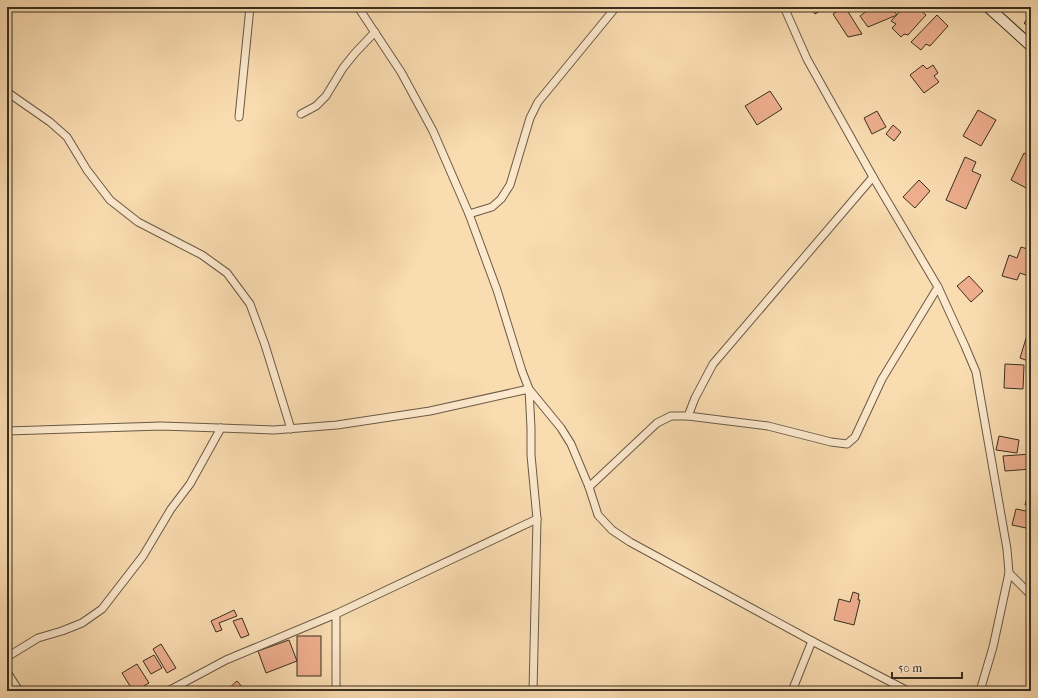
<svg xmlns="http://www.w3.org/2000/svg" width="1038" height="698" viewBox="0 0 1038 698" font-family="'IM FELL French Canon',serif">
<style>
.building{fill:#efaf8f;stroke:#392f21}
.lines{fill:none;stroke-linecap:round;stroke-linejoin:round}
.minor-casing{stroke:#695a45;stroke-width:9}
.secondary-casing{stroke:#392f21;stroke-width:12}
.minor{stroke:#fce8cc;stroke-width:7}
.secondary{stroke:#fce8cc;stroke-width:10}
</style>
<rect width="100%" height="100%" fill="#fadcb1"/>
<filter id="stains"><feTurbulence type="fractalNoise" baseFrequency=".005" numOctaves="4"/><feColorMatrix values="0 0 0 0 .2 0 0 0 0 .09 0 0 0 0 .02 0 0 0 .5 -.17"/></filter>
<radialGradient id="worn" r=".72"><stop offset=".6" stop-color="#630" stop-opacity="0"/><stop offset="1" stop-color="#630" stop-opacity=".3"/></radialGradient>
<g class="building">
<path d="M809,7h17l-11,7z"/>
<path d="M844,7h1l17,27 -14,3 -15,-23z"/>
<path d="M872,7h19l6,8 -29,12 -8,-11z"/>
<path d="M904,7h13l9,8 -18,20 -4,-1 -3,3 -9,-9 4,-4 -5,-3z"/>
<path d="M937,15l11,11 -18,20 -4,-2 -5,6 -10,-8z"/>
<path d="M1031,15v15l-7,-7z"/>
<path d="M923,65l4,4 6,-4 5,8 -4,3 5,6 -15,11 -14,-18z"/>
<path d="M770,91l12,18 -25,16 -12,-19z"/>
<path d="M978,110l18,10 -15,26 -18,-10z"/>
<path d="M877,111l9,16 -14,7 -8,-16z"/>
<path d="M893,125l8,7 -7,9 -8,-7z"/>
<path d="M1024,153l7,4v31l-1,2 -19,-10z"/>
<path d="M965,157l11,5 -4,9 9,4 -15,34 -20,-9z"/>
<path d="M919,180l11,11 -15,17 -12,-11z"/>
<path d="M1021,247l10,3v27l-11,-4 -3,7 -15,-4 7,-21 8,3z"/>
<path d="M969,276l14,15 -12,11 -14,-16z"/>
<path d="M1027,335l4,2v25l-11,-4z"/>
<path d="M1005,364l19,1 -1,24 -19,-1z"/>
<path d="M1031,426v14l-4,-2z"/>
<path d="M999,436l20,4 -2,13 -21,-3z"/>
<path d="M1031,454v15l-26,2 -2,-15z"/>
<path d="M1028,494l3,1v12l-6,-2z"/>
<path d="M1016,509l15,3v17l-19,-4z"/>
<path d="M853,592l6,2 -1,6h2l-6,25 -20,-5 5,-21 11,3z"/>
<path d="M234,610l3,6 -18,7 3,7 -6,2 -5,-11z"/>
<path d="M242,618l7,17 -8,3 -8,-17z"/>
<rect x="297" y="636" width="24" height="40"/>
<path d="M289,640l8,21 -31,12 -8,-22z"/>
<path d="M161,644l15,24 -9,5 -14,-24z"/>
<path d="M154,655l8,13 -11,6 -8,-13z"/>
<path d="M137,664l12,19 -14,8h-2l-11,-18z"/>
<path d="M237,681l7,8 -2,2h-11l-2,-3z"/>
</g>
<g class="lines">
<g class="minor-casing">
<g id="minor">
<path d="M358,7l43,65 32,59 36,83 28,76 25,81 7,18 32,39 10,16 18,43 9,28 14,15 18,12 182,99 96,50"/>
<path d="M784,7l23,52 66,118 65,110 27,59 11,26 31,177 2,24 -16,74 -13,44"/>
<path d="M7,92l43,30 17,15 20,33 23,30 28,22 64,33 25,18 23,31 15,41 26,84"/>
<path d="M301,114l15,-8 10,-10 17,-28 12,-15 20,-21"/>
<path d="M239,117l11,-110"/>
<path d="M469,214l23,-7 9,-8 9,-14 20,-67 8,-16 78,-95"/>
<path d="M688,416l7,-18 18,-34 160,-187"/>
<path d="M7,431l154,-5 113,4 63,-5 93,-14 99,-22 2,39v27l6,64 -4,172"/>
<path d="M589,487l68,-64 14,-7h17l80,10 63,16 16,2 8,-7 27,-58 56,-92"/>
<path d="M1009,573l22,22"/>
<path d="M7,657l31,-19 24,-7 20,-8 20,-14 41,-53 28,-47 19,-25 31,-56"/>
<path d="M7,672l12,19"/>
<path d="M168,691l58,-31 110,-46 201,-95"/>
<path d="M336,691v-77"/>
<path d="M792,691l20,-50"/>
</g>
</g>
<g class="secondary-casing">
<path id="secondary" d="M988,7l43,39"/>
</g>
<use href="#minor" class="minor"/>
<use href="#secondary" class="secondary"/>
</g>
<rect width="1038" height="698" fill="none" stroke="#fadcb1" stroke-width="24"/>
<rect x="8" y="8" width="1022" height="682" fill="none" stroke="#392f21" stroke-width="2"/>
<rect x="12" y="12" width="1014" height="674" fill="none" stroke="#392f21"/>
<path d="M892 672v6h70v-6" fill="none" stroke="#392f21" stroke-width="2"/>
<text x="898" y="672" font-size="12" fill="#392f21" stroke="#fce8cc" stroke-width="3" paint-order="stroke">50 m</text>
<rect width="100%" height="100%" filter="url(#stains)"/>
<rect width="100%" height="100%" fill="url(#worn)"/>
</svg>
